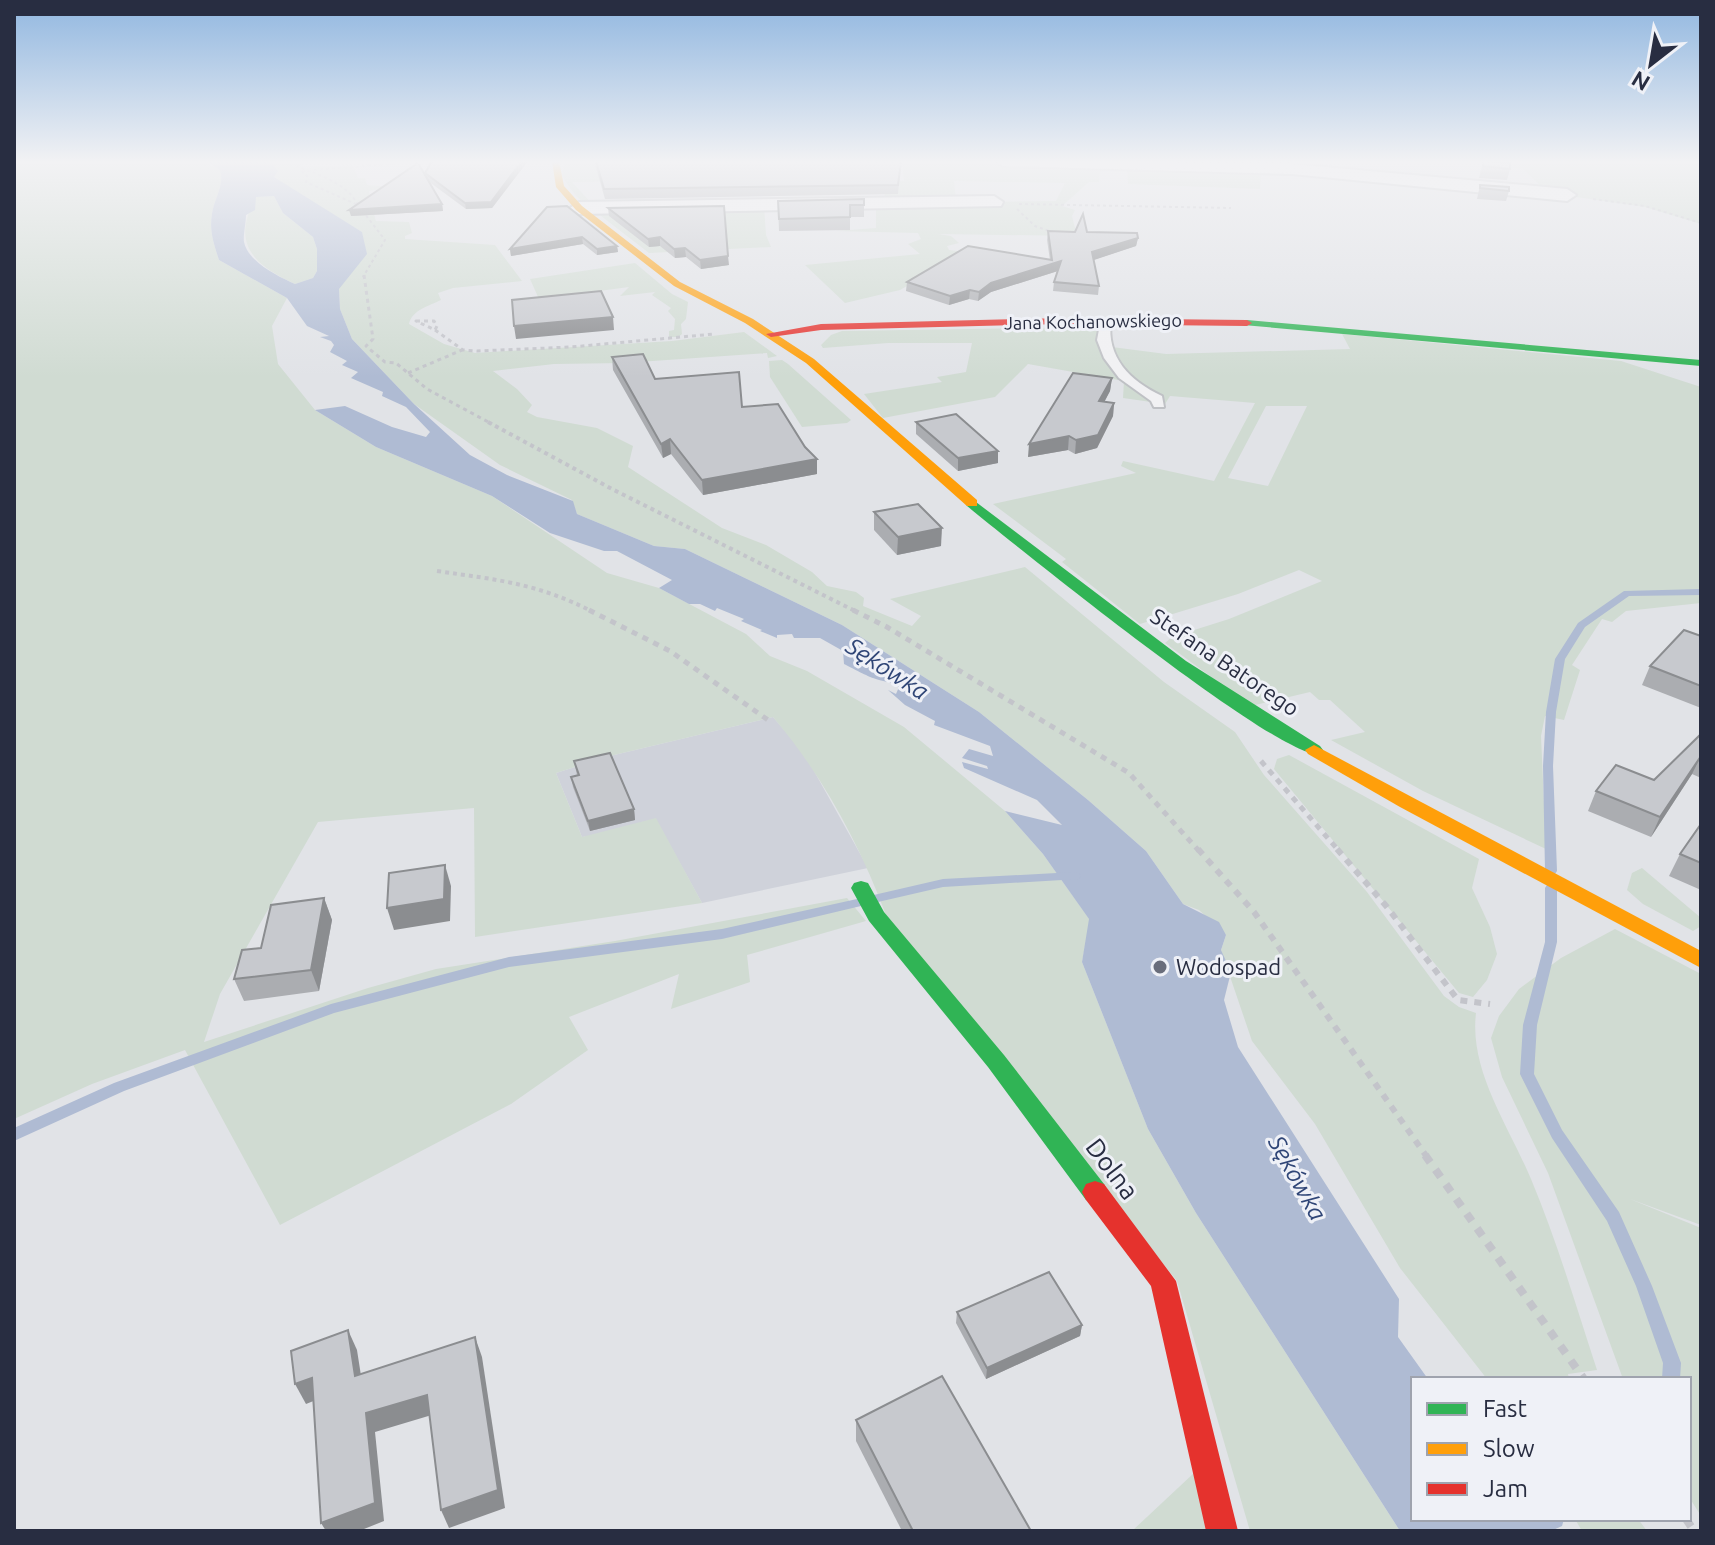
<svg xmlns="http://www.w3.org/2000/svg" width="1715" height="1545" viewBox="0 0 1715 1545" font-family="Ubuntu,sans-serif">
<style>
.built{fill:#cfd2da}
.green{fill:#d0dbd2;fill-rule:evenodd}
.water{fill:#afbbd3;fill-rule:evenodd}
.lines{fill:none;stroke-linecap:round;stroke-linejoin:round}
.stream{fill:#afbbd3;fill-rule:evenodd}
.lane-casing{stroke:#bfc1c5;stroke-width:4}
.street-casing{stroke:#bfc1c5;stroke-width:4}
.path-far5{stroke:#c3c4ca;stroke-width:2;stroke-dasharray:3 3;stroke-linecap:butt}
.path-far4{stroke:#c3c4ca;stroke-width:3;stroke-dasharray:4 4;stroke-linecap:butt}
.path-far3{stroke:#c3c4ca;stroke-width:4;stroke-dasharray:4 4;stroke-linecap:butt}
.path-far2{stroke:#c3c4ca;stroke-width:5;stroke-dasharray:6 6;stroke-linecap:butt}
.path-far1{stroke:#c3c4ca;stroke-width:6;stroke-dasharray:7 7;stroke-linecap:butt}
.path{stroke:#c3c4ca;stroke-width:8;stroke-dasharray:9 9;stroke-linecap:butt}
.lane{fill:#f1f1f3;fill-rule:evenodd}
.street{fill:#f1f1f3;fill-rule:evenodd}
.fast{fill:#30b455;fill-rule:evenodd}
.slow{fill:#ff9f0a;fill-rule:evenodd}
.jam{fill:#e5322d;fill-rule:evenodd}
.wall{fill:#abadb1}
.shaded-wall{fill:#8b8d90}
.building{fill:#c7c9ce;stroke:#8b8d90;stroke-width:2}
.poi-dot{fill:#696d7b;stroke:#eff1f7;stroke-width:3}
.labels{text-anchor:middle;stroke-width:6;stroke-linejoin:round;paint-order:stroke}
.far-street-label{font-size:18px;fill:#282d41;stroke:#eff1f7}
.street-label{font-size:22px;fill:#282d41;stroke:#eff1f7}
.poi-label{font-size:22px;fill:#282d41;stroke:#eff1f7;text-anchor:start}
.water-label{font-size:24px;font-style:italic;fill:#304677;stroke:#eff1f7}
.near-street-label{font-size:26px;fill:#282d41;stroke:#eff1f7}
</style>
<rect width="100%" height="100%" fill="#e1e3e7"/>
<path class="built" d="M773,717l31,36 64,115 -166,35 -42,-76 -78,10 -26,-64 54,-17z"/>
<g class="green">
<path d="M14,161h195v3l11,6c5,15 -6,29 -8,44 -3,17 2,30 7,46l68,38 -15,28 6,38 37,46 61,37 116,49 115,77 52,15 87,46 24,22 37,15 97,56 101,84 38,43 47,66 -8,42 66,167 48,84 204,318h-150l-73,-250 -291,-366c-27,-72 -63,-139 -113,-198l-163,39 -54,17 26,64 74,-19 46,85 -227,34 -1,-129 -156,14 -98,172 -16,48 164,-54 68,-19 179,-28 232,-43 19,23 -119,34 3,27 -79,27 8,-35 -110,43 19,33 -77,54 -231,121 -95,-175 -93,34 -78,35z"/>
<path d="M270,161h26l9,7 48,-3 5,13h7l2,7 24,2 -22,4 6,27 1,3 33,1 3,11 -7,3v3l90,6 27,36 -69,7 -15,5 3,7c-12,6 -29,10 -32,24l35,20 31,9 197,-12 72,-9 33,24 -9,2 -1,-5 -143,10 -70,1 -61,7 24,18 15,16 -5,7 10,5 60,11 36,18 -5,21 94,61 44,17 46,27 15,14 29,6 8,6 -1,8 49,20 9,-10 -31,-17 135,-32 139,115 71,50 29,43 103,117 77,104 15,11 17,6c-7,58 33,113 55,166 26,62 45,127 66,191l-29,4 1,5h-82l-87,-111 -85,-144 -63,-83 -31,-91 5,-15 -27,-25 -16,-6 -37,-53 -58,-51 -109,-88 -137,-87 -157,-76 -31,-3 -77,-32 -5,-14 -72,-35 -86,-61 -62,-65 -12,-30 -1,-20 23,-57 -74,-44 -14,-12z"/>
<path d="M640,161l-7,20 -61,1 22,24c-15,-2 -24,-18 -32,-30l2,-13 6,-1z"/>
<path d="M902,161l359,7 -1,21 -132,-5 -1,-18 -26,-1 -2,17h-10l-27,24 13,4 -3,6 5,20 -139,-2 13,2 8,7 -12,3 2,4 17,2 -66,38 -55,13 -40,-38 115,-11 -12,-10 13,-5 -3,-6 -82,-2 40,-3v-25l180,-2 9,-18 -111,-2 2,19 -71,1 -1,-20h20z"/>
<path d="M1454,161h247v63l-56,-17 -103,-15 3,-2 -22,-21z"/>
<path d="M274,196l9,17 30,24 4,12v22l-4,7 -18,6c-43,-20 -64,-41 -39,-87z"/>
<path d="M764,205l2,30 5,12 -122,6 -53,-41z"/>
<path d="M635,263l37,31 16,8 -2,17 -5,5 1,10 -4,3h-9v-6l5,-1 1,-11 -7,-8 3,-3 -19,-13 3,-3 -35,4 9,-9 -90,12 -9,-20z"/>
<path d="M1101,327l3,19 62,8 184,-5 -8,-15 279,27 80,26v216l-75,8 -14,11 -10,-3 -30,46 8,5 -16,50 -19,-4 -4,20 5,113 -123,-58 -92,-51 34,-8 -35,-32h-11l-9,-8 -59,14 -86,-63 7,-6 57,-18 93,-38 -23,-11 -61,24 -98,30 -78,-62 4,-3 -73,-55 143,-31 -15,-7 2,-5 91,20 41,-78 -85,-7 -5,8 -42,-6 1,-17 -96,-17 -33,33 -112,21 -19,-24 78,-12 -5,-5 29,-5 6,-29h-84l-65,5 -2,-3 10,-10 11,-4zM1266,406h41l-39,80 -40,-8z"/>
<path d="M782,360l6,4 63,56 -4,3 -45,4 -32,-50 -1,-16z"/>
<path d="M1289,755l190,104 -7,29 18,39 7,27 -10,26 -14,17 -14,-4 -185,-224 3,-10z"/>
<path d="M1642,868l59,50v8l-8,5 -50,-27 -16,-14 5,-17z"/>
<path d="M1615,929l86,45v251l-71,-26 71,29v288l-12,-19v-118h-66l-75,-206 -46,-96 -11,-39 8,-22 20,-27 42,-31z"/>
<path d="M1194,1473l13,58h-75z"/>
<path d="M1575,1519h63l9,12h-65z"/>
</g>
<path class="water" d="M210,161h60l8,10 -4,6 88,55 5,22 -28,35 1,20 12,30 62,65 56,51 37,20 66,26 4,13 77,32 31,3 157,76 137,87 109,88 58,51 37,53 36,18 7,13 -5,15 10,22 -7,28 14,47 161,252 -1,38 30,42h-15v140h120l11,12h-144l-204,-318 -48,-84 -66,-167 7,-43 -46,-65 -38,-43 57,14 -25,-25 -73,-32 -2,-6 26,7 -1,-3 -25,-8 7,-9 24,7 -3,-10 -56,-21 1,-4 -30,-16 -17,-15 8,4 3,-7c-9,-6 -16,-5 -26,-9 -4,-1 -21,-10 -29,-14l-1,-13 -23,-13h-26l-2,-4 -15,1v3l-17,-7 2,-1 -21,-9 3,-2 -27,-11 -2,3 -15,-7h-11l-30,-16 13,-8 -55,-29h-13l-54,-18 -58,-37 -116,-49 -61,-37 30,-4 47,21 34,10 4,-5 -24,-25 -24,-11 1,-4 -32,-14 7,-6 -16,-7 5,-4 -17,-9 4,-7 -3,-4 -11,-4 9,-1 -22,-10 -20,-28 -68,-38c-5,-16 -10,-29 -7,-46 2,-15 13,-29 8,-44l-11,-7zM274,196l9,17 30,24 4,12v22l-4,7 -18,6c-16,-7 -47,-22 -51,-42 -1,-7 2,-19 2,-27l9,-5 1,-13z"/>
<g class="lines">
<g class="stream">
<path d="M1701,589v6l-72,1 -44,31 -20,32 -9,53 -3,54 4,105 -2,3h-8l-2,-3 -2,-105 3,-54 9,-53 23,-36 46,-32z"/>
<path d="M1075,872l4,1 2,3 -2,3 -136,8 -65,15 -4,-1 -2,-3 2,-3 4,-1 65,-15z"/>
<path d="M1551,884l4,1 2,3v54l-20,83 -3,49 28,56 57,82 33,74 29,77 -1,16h-18l1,-16 -27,-77 -29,-65 -55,-83 -32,-64 3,-49 22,-83v-54l2,-3z"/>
<path d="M857,899l4,1 2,3 -2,3 -139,33 -213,28 -175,46 -210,78 -110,50v-13l100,-45 217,-79 178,-47 213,-28z"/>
<path d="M1534,1519h30l-2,7 -11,5h-31l3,-7z"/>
</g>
<g class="lane-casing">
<path id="lane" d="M1101,319l10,2c-5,36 19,60 51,75l2,11h-10l-3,-6 -32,-23 -15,-20 -7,-18z"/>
</g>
<g class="street-casing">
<g id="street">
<path d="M995,161l297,3 275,25 9,6 -9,6 -275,-27 -289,-8z"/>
<path d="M994,196l9,6 -2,4 -422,8 -9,-6 9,-6z"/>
</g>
</g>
<g class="path-far5">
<path d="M285,161c24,12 60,18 73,44"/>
<path d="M301,171l6,5 -1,6 52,23 27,35 -22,37"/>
<path d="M302,171l124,-10"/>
<path d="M1593,199l52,7 56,17"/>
<path d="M1019,204l212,4"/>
<path d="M1017,209l18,17 17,6"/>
</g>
<g class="path-far4">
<path d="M364,275l9,64 -7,7 19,16 11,1 31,26 65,35"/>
<path d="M416,321h18l3,5 -2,4z"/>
<path d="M435,330l28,20 14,1 94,-4 143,-13"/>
<path d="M408,373l54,-23"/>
</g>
<g class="path-far3">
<path d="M488,422l124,67 245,123"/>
<path d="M437,571c61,9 100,12 156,41"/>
</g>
<g class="path-far2">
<path d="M589,610l81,41 98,69"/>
<path d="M853,610l34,17 242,146 70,78"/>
<path d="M1261,761l78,90"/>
</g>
<g class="path-far1">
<path d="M1198,849l56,63 173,245"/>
<path d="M1337,849l50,58 71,93 32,4"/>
</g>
<g class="path">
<path d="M1425,1155l159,224"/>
<path d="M1686,1519l8,12"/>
</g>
<use href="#lane" class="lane"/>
<use href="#street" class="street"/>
<g class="fast">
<path d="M1247,320l454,40v6l-458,-41v-4z"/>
<path d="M972,499l214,162 134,85 3,4 -3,4c-36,9 -310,-213 -353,-248l-2,-3z"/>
<path d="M861,881l7,2 16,29 120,143 100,129 4,8 -4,8 -9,3 -9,-3 -98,-133 -119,-146 -18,-33 3,-5z"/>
</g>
<g class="slow">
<path d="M552,161h7l5,25 18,20 98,76 73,37 61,40 163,141v6h-10l-161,-143 -61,-40 -71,-37 -98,-76 -20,-23z"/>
<path d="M1314,745l387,206v17l-301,-161 -92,-53 -3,-4z"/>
</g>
<g class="jam">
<path d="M1061,318l186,2 5,3 -5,3 -186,-2 -240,6 -50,7 -5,-3 55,-10z"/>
<path d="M1095,1181l9,3 72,97 62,250h-32l-55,-245 -65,-86 -4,-8 4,-8z"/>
</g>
</g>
<g class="wall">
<path d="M432,161h96l-36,47 -26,1 -38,-28 14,23 1,7 -92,5 74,-40v-3z"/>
<path d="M594,161h307l-3,33 -293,5z"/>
<path d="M1483,161l27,8 -3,11 -28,-2z"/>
<path d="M1480,185l29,6 -3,10 -29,-2z"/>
<path d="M864,199v18h-14v13l-71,1 -1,-30z"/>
<path d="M547,207l70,39 1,6 -21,3 -14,-11 -72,12 -1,-7z"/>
<path d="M608,208l121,57 -28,4 -15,-12 -11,1 -15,-12 -11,1 -40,-31z"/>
<path d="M1048,231l39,1 51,6 -2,8 -43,14 6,26 -1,9 -45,-4 1,-9 4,-11 -67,21 -13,9 -9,-2 -20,6 -43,-14 1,-9 143,-22 -3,-20z"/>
<path d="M612,357l43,22 87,28 63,40 12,12v15l-114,21 -32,-41 -8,4 -50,-88z"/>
<path d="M1112,378l-2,13 -6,11 10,1 -1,13 -16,32 -22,6 -7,-4 -40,7z"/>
<path d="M916,422l82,29v12l-40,8 -42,-37z"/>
<path d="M874,512l67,34 -44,9 -23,-25z"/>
<path d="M1701,636v72l-59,-23 8,-19z"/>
<path d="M1701,734v44l-9,-4 -41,63 -63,-26 8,-20 58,-11z"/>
<path d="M574,761l60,48 1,11 -45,11 -17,-44 -2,-10 6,-2z"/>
<path d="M1701,824v66l-32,-14 11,-22z"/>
<path d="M324,898l8,22 -13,71 -75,10 -10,-22z"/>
<path d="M957,1312l125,13 -2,11 -94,43 -30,-56z"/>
<path d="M856,1420l175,111h-129l-46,-90z"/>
</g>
<g class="shaded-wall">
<path d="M522,161h6l-36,47 -26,1 -1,-6z"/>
<path d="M442,204l1,7 -92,5 -2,-6z"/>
<path d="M582,237l1,7 -72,12 -1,-7z"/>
<path d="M660,237v9l-11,1 -1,-8z"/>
<path d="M1138,238l-2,8 -45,15 1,-9z"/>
<path d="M617,246l1,6 -21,3v-6z"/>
<path d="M685,248l1,9 -11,1 -1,-9z"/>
<path d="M728,256l1,9 -28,4 -1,-9z"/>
<path d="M1061,261v9l-70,22 -13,9 1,-9 12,-9z"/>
<path d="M970,290l-1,9 -20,6 1,-9z"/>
<path d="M613,317l1,13 -98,9 -2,-13z"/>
<path d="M1112,378l-2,13 -12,23 1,-13z"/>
<path d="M1114,403l-1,13 -16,32 -22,6 1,-14z"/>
<path d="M1069,436l-1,14 -40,7 1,-13z"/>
<path d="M670,439l1,15 -8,4 -2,-14z"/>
<path d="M998,451v12l-40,8v-13z"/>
<path d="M817,459v15l-114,21 -1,-15z"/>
<path d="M942,528l-1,18 -44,9 1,-18z"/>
<path d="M1701,756l-9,18 -41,63 9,-20z"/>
<path d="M634,809l1,11 -45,11 -2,-10z"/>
<path d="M445,865l6,21 -1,35 -56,9 -7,-22z"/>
<path d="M324,898l8,22 -13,71 -8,-21z"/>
<path d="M1082,1325l-2,11 -94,43 1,-11z"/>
<path d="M348,1330l9,20 7,45 -9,-19z"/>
<path d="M475,1337l7,20 23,151 -56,20 -8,-18z"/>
<path d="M312,1378l9,20 -15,6 -11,-20z"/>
<path d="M427,1395l8,19 -60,18 9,89 -25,10h-33l-5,-8 45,-110z"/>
</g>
<g class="building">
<path d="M432,161h90l-31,41 -26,1 -40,-30z"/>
<path d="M596,161h305l-3,24 -294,4z"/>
<path d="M1483,161l27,2v6l-27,-3z"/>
<path d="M418,163l24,41 -93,6z"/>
<path d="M1480,185l29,2v4l-29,-3z"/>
<path d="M864,199v6h-14v12l-71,2 -1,-18z"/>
<path d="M567,206l50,40 -20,3 -15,-12 -72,12 37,-42z"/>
<path d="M724,206l4,50 -28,4 -15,-12 -11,1 -14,-12 -12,2 -40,-31z"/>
<path d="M1083,214l4,18 50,1 1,5 -46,14 7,34 -45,-4 7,-21 -70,22 -12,9 -9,-2 -20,6 -43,-14 61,-36 84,14 -4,-29 27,1z"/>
<path d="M601,291l12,26 -99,9 -2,-26z"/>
<path d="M643,354l12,25 84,-7 3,35 36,-3 27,43 12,12 -115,21 -32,-41 -9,5 -49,-87z"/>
<path d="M1073,373l39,5 -13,23 15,2 -16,32 -22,5 -7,-4 -40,8z"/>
<path d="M956,414l42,37 -40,7 -42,-36z"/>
<path d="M918,504l24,24 -44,9 -24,-25z"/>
<path d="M1684,630l17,6v50l-51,-20z"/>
<path d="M1701,734v22l-41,61 -64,-26 20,-26 38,15z"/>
<path d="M610,753l24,56 -46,12 -17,-44 8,-2 -5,-14z"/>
<path d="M1701,824v39l-21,-9z"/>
<path d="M445,865l-1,34 -57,9 2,-35z"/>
<path d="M324,898l-13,72 -77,9 8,-29 19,-2 10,-43z"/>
<path d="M1049,1272l33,53 -95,43 -30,-56z"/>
<path d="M348,1330l7,46 120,-39 23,153 -57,20 -14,-115 -61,18 9,90 -54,20 -9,-145 -17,6 -4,-33z"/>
<path d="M942,1376l89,155h-118l-57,-111z"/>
</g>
<linearGradient id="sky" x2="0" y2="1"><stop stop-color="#91b7e0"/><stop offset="0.43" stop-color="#f2f2f4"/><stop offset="1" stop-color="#f2f2f4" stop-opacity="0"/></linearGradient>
<rect width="1715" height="377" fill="url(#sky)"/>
<circle class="poi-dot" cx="1160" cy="967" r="8"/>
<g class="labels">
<g class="far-street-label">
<text transform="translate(1093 322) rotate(-1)" y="6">Jana Kochanowskiego</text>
</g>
<g class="street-label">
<text transform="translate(1225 662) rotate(34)" y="8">Stefana Batorego</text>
</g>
<g class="poi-label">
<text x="1176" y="975">Wodospad</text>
</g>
<g class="water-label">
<text transform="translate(887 669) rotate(33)" y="8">Sękówka</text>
<text transform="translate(1297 1178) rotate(61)" y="8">Sękówka</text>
</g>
<g class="near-street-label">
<text transform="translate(1112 1169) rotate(53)" y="9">Dolna</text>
</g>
</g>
<rect width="1715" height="1545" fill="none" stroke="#282d41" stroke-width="32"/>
<rect x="1411" y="1377" width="280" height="144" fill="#eff1f7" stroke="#9fa3ae" stroke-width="2"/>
<rect x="1427" y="1403" width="40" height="12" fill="#30b455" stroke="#9fa3ae" stroke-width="2"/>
<text x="1483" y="1417" font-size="24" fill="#282d41">Fast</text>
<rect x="1427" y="1443" width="40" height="12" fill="#ff9f0a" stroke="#9fa3ae" stroke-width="2"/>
<text x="1483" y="1457" font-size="24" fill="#282d41">Slow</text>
<rect x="1427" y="1483" width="40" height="12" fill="#e5322d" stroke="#9fa3ae" stroke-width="2"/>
<text x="1483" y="1497" font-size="24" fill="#282d41">Jam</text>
<g transform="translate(1651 64) rotate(211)" stroke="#eff1f7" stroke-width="6" paint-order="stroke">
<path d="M0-6L14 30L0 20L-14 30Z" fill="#282d41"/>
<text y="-12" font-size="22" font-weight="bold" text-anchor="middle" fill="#282d41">N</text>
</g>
</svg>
